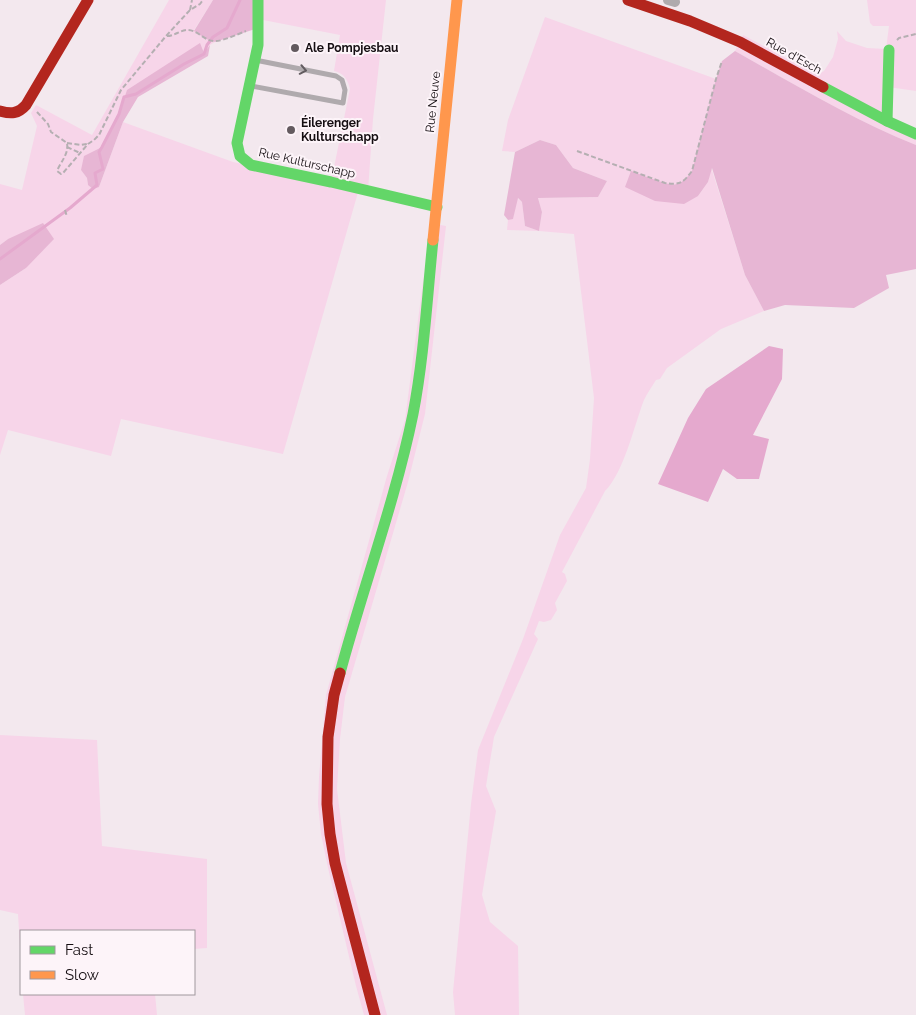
<svg xmlns="http://www.w3.org/2000/svg" width="916" height="1015" viewBox="0 0 916 1015" font-family="Raleway,sans-serif">
<style>
.green{fill:#f7d5e9}
.forest{fill:#e7b6d4}
.water{fill:#e5a9ce}
.lines{fill:none;stroke-linecap:round;stroke-linejoin:round}
.stream{stroke:#e5a9ce;stroke-width:3}
.path{stroke:#b5afb2;stroke-width:2;stroke-dasharray:5 2.5;stroke-linecap:butt}
.lane{stroke:#afaaad;stroke-width:5}
.street{stroke:#afaaad;stroke-width:10}
.fast{stroke:#63d668;stroke-width:11}
.slow{stroke:#ff974d;stroke-width:11}
.jam{stroke:#b3261e;stroke-width:11}
.oneway{stroke:#625c60}
.poi-dot{fill:#635a5f;stroke:#fdf4f9;stroke-width:2}
.labels{text-anchor:middle;stroke-width:4;stroke-linejoin:round;paint-order:stroke}
.poi-label{font-size:12px;font-weight:bold;fill:#150e12;stroke:#fdf4f9;text-anchor:start}
.street-label{font-size:12px;fill:#150e12;stroke:#fdf4f9}
</style>
<rect width="100%" height="100%" fill="#f3e8ee"/>
<g class="green">
<path d="M169,0h44l-19,30 12,9 9,3 -5,3 -6,9 -80,43 -5,17 -17,33 -21,23 6,8 1,7 11,2 24,-65 110,40 98,20 19,-93c-2,-9 -6,-16 -16,-18l6,-36 -82,-16v-19h128l-13,119 -5,72 -9,-2 -76,265 -162,-35 -10,37 -103,-26 -8,25v-170l26,-17 -18,-29 -8,6v-61l22,6 15,-64 -6,-13 5,-8 56,30z"/>
<path d="M867,0h49v91l-28,-4 -1,34 29,13v11c-63,-25 -122,-61 -181,-94l8,-16 74,40 7,-4 9,-14 5,-18 -1,-8 9,10 21,7 19,1 3,-23h-16l-3,-3z"/>
<path d="M545,17l171,62 -24,92c-4,5 -8,11 -15,13 -8,3 -36,-9 -46,-13l67,25 10,-14 3,-15 34,108 19,36 -43,18 -54,39 -7,11 -4,1c-4,7 -9,13 -12,20 -10,26 -20,72 -39,91l-43,81 3,2 2,7 -12,22 2,7 -6,10 -7,2 -5,-1 -5,13 4,5 -44,98 -8,49 10,25 -14,84 8,27 28,24 1,69h-64l-2,-23 18,-188 7,-54 45,-111 37,-104 26,-47 4,-29 4,-61 -20,-164 -35,-3 -32,-1 1,-10 5,-2 4,-20 5,4 3,24 14,5 3,-19 -4,-14 60,-1 9,-16 -34,-13 -17,-23 -16,-5 -25,12 -13,-1 6,-31z"/>
<path d="M435,224l11,2 -21,188 -17,68 -63,215 -5,42 -3,50 9,74 41,152h-23l-8,-29 -28,-118 -7,-34 -3,-30 1,-27 7,-82 61,-219 18,-56 18,-138z"/>
<path d="M0,735l97,5 5,106 105,13v89l-13,1v-18h-173v31l-3,-48 -18,-4z"/>
<path d="M23,994h132l2,21h-132z"/>
</g>
<g class="forest">
<path d="M213,0h45v28l-43,14 -9,-3 -12,-8z"/>
<path d="M200,43l4,10 6,-8 -2,11 -70,41 -15,25 -24,65 -6,2 -5,-4 -1,-7 -6,-8 3,-14 18,-9 17,-33 8,-24z"/>
<path d="M735,51c59,33 118,69 181,94v124l-30,6 3,13 -35,20 -69,-3 -21,6 -19,-36 -33,-107 -4,14 -10,14 -14,8 -29,-3 -30,-14 6,-16c10,3 38,16 46,13 7,-2 11,-8 15,-13l24,-92 6,-18z"/>
<path d="M540,140l16,5 17,23 34,13 -9,16 -60,1 4,14 -3,19 -14,-5 -3,-24 -4,-4 -5,21 -5,1 -4,-5 11,-63z"/>
<path d="M43,223l11,16 -28,29 -26,17v-40l8,-6z"/>
</g>
<path class="water" d="M769,346l14,3 -1,30 -29,56 16,4 -10,40h-22l-14,-10 -15,33 -50,-18 30,-66 18,-29z"/>
<g class="lines">
<path class="stream" d="M0,259l70,-51 27,-23 -2,-12 8,-4 -4,-17 3,-5 17,-33 5,-17 12,-3 48,-30 20,-10 3,-9 6,-8 14,-9 13,-28"/>
<g class="path">
<path d="M190,10l2,-10"/>
<path d="M167,36c7,0 12,-5 19,-6 12,-1 18,12 30,11 7,0 22,-7 30,-10"/>
<path d="M897,40l2,-2 17,-4"/>
<path d="M37,112l11,12 3,8 16,11c2,11 -6,18 -10,28l4,3 2,-1 25,-29 6,-4 5,-5 22,-45 45,-54 24,-26 10,-6 3,-4"/>
<path d="M67,143l14,2 6,-1"/>
<path d="M67,147l13,6"/>
<path d="M577,151l88,32c15,2 18,0 27,-12l24,-92 6,-18"/>
<path d="M65,210l2,7"/>
</g>
<path class="lane" d="M251,86l92,17 2,-13 -3,-10 -6,-4 -81,-16"/>
<path class="street" d="M668,0l7,2"/>
<g class="fast">
<path d="M258,0v45l-21,98 3,13 11,9 80,17 106,25"/>
<path d="M823,87l64,34 29,13"/>
<path d="M887,121l2,-71"/>
<path d="M340,673c23,-86 55,-171 73,-259 11,-57 14,-116 20,-174"/>
</g>
<path class="slow" d="M433,240l24,-240"/>
<g class="jam">
<path d="M628,0l62,21 50,21 83,45"/>
<path d="M0,111c11,3 18,3 26,-6l62,-105"/>
<path d="M340,673l-6,22 -6,42 -1,67 3,30 5,29 40,152"/>
</g>
</g>
<defs><path id="oneway-chevron" d="M-2-3.5L2.5 0L-2 3.5" fill="none" stroke-width="1.6" stroke-linecap="round" stroke-linejoin="round" transform="scale(1.25)"/></defs>
<use class="oneway" href="#oneway-chevron" transform="translate(303 70) rotate(11)"/>
<g class="poi-dot">
<circle cx="295" cy="48" r="5"/>
<circle cx="291" cy="130" r="5"/>
</g>
<g class="labels">
<g class="poi-label">
<text x="305" y="52">Ale Pompjesbau</text>
<text x="301" y="127">Éilerenger<tspan x="301" dy="14">Kulturschapp</tspan></text>
</g>
<g class="street-label">
<text transform="translate(794 56) rotate(29)" y="4">Rue d'Esch</text>
<text transform="translate(433 102) rotate(-84)" y="4">Rue Neuve</text>
<text transform="translate(307 163) rotate(13)" y="4">Rue Kulturschapp</text>
</g>
</g>
<rect x="20" y="930" width="175" height="65" fill="#fdf4f9" stroke="#a0989d"/>
<rect x="30" y="946" width="25" height="8" fill="#63d668" stroke="#a0989d"/>
<text x="65" y="955" font-size="15" fill="#150e12">Fast</text>
<rect x="30" y="971" width="25" height="8" fill="#ff974d" stroke="#a0989d"/>
<text x="65" y="980" font-size="15" fill="#150e12">Slow</text>
</svg>
